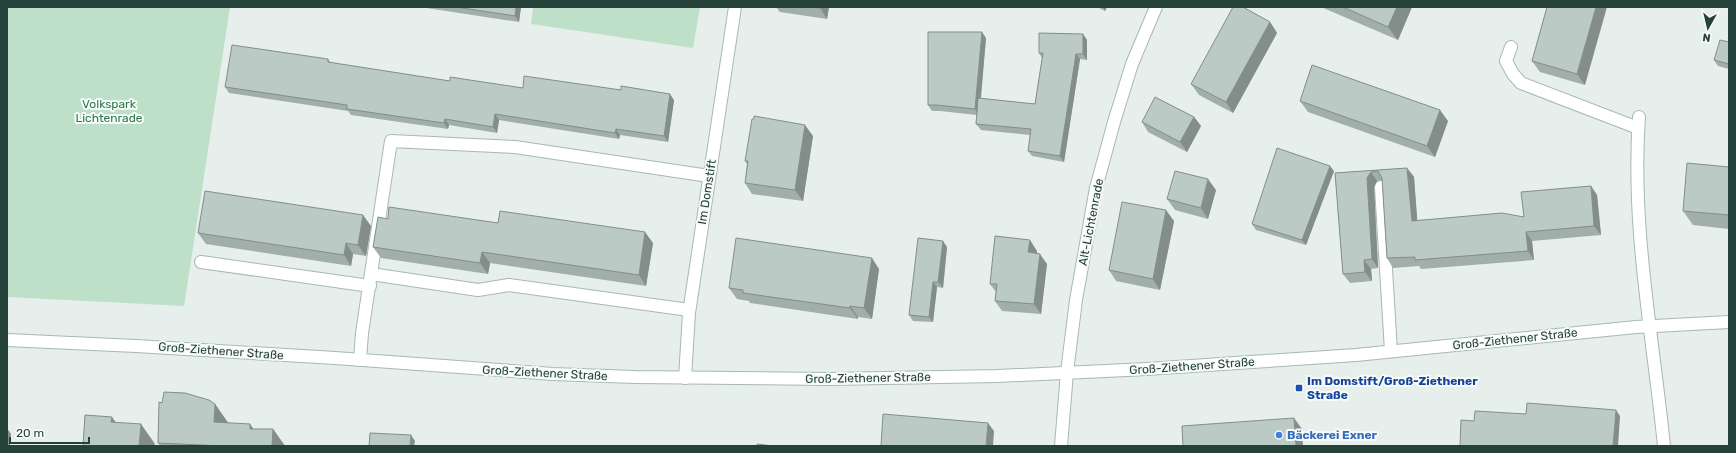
<svg xmlns="http://www.w3.org/2000/svg" width="1736" height="453" viewBox="0 0 1736 453" font-family="Rubik,sans-serif">
<style>
.green{fill:#bfe0c8}
.lines{fill:none;stroke-linecap:round;stroke-linejoin:round}
.minor-casing{stroke:#a8b8b2;stroke-width:14}
.minor{stroke:#fff;stroke-width:12}
.wall{fill:#a1aea9}
.shaded-wall{fill:#838d89}
.building{fill:#bbcac4;stroke:#838d89}
.transit-dot{fill:#1a4fb4;stroke:#f7fbf9;stroke-width:1.5}
.shop-dot{fill:#3f7fe0;stroke:#f7fbf9;stroke-width:1.5}
.labels{text-anchor:middle;stroke-width:4;stroke-linejoin:round;paint-order:stroke}
.park-label{font-size:12px;fill:#2d7a4b;stroke:#f7fbf9}
.street-label{font-size:12px;fill:#24423a;stroke:#f7fbf9}
.transit-label{font-size:12px;font-weight:bold;fill:#164399;stroke:#f7fbf9;text-anchor:start}
.shop-label{font-size:12px;font-weight:bold;fill:#366cbe;stroke:#f7fbf9;text-anchor:start}
</style>
<rect width="100%" height="100%" fill="#e6efeb"/>
<g class="green">
<path d="M7,7h223l-46,299 -177,-9z"/>
<path d="M533,7h167l-7,41 -162,-24z"/>
</g>
<g class="lines">
<g class="minor-casing">
<g id="minor">
<path d="M1511,47l-5,14 7,13 8,9 117,45"/>
<path d="M1639,117c-8,111 14,219 25,329"/>
<path d="M1381,187l10,164"/>
<path d="M201,262l169,24"/>
<path d="M371,274l107,16 31,-5 180,25"/>
<path d="M7,340l129,6 199,12 218,16 81,3 195,2 169,-3 149,-7 209,-14 280,-28 93,-5"/>
<path d="M360,360l2,-27 29,-192 124,6 194,29"/>
<path d="M685,378l4,-65 46,-306"/>
<path d="M1061,446l6,-74 9,-72 20,-112 18,-66 18,-58 24,-57"/>
</g>
</g>
<use href="#minor" class="minor"/>
</g>
<g class="wall">
<path d="M420,7h101l-2,15z"/>
<path d="M776,7h53l-2,12 -47,-7z"/>
<path d="M1097,7h10l-2,4z"/>
<path d="M1321,7h91l-14,33z"/>
<path d="M1547,7l38,78 -45,-13 -8,-11z"/>
<path d="M1270,22l7,11 -44,80 -34,-18 -8,-11z"/>
<path d="M1083,34l4,6v20l-7,-1 -16,103 -32,-6 -4,-5 2,-16 -49,-5 -5,-6 1,-9 -37,-4h-8l-4,-6 58,-67 -5,61 54,5 7,-46 -3,-5z"/>
<path d="M1729,42v27l-11,-3 -4,-6z"/>
<path d="M328,59l3,4 119,18 73,7 151,12 -6,42 -48,-7 -1,4 -120,-19 -2,13 -48,-8 -1,4 -97,-14 -3,-4 -119,-18 -4,-6z"/>
<path d="M1300,101l148,20 -13,36 -127,-45z"/>
<path d="M1194,117l7,9 -14,26 -39,-20 -6,-10z"/>
<path d="M813,136l-10,65 -51,-7 -7,-11 2,-19 -2,-3z"/>
<path d="M1729,167v62l-36,-4 -10,-14z"/>
<path d="M1407,168l7,9 3,43 107,-3 67,-31 6,9 4,40 -69,6 2,19 -113,9 -2,-3 -26,2 -6,-10 -5,-77h-5l-3,6 4,81 -7,1 1,12 -22,2 -7,-9 -8,-101z"/>
<path d="M1334,171l-28,74 -50,-15 -4,-6z"/>
<path d="M1216,190l-8,29 -33,-9 -8,-11z"/>
<path d="M388,219l110,4 155,20 -7,43 -156,-23 -2,11 -107,-16 -8,-11z"/>
<path d="M1174,221l-14,69 -44,-9 -7,-11z"/>
<path d="M371,226l-5,30 -13,-2 -2,12 -145,-22 -8,-11z"/>
<path d="M947,247l-4,41 -6,-1 -4,35 -20,-1 -4,-6z"/>
<path d="M1037,251v2l10,11 -6,50 -39,-3 -7,-10 1,-9 -6,-8z"/>
<path d="M879,269l-7,50 -14,-2v2l-108,-16 -1,-2 -12,-2 -8,-11z"/>
<path d="M215,404l13,19 25,6h20l12,17h-125l-2,-3z"/>
</g>
<g class="shaded-wall">
<path d="M516,7h5l-2,15 -4,-6z"/>
<path d="M820,7h9l-2,12 -7,-11z"/>
<path d="M1103,7h4l-2,4z"/>
<path d="M1397,7h15l-14,33 -10,-13z"/>
<path d="M1596,7h11l-22,78 -8,-11z"/>
<path d="M1270,22l7,11 -44,80 -7,-11z"/>
<path d="M982,32l4,6 -7,77 -4,-6z"/>
<path d="M1083,34l4,6v20l-4,-6z"/>
<path d="M1076,54l4,5 -16,103 -4,-6z"/>
<path d="M670,94l4,6 -6,42 -4,-6z"/>
<path d="M1440,110l8,11 -13,36 -8,-11z"/>
<path d="M495,114l4,6 -2,13 -4,-6z"/>
<path d="M1194,117l7,9 -14,26 -7,-10z"/>
<path d="M445,119l4,6 -1,4 -4,-6z"/>
<path d="M805,125l8,11 -10,65 -8,-11z"/>
<path d="M616,129l4,6 -1,4 -4,-6z"/>
<path d="M1330,166l4,5 -28,74 -4,-5z"/>
<path d="M1407,168l7,9 4,53 -6,-9z"/>
<path d="M1371,172l6,9 -3,6 4,81 -6,-9 -5,-81z"/>
<path d="M1208,179l8,11 -8,29 -7,-11z"/>
<path d="M1591,186l6,9 4,40 -7,-9z"/>
<path d="M1166,210l8,11 -14,69 -7,-11z"/>
<path d="M363,215l8,11 -5,30 -8,-11z"/>
<path d="M645,232l8,11 -7,43 -7,-11z"/>
<path d="M1526,232l6,9 2,19 -6,-9z"/>
<path d="M1030,240l7,11 -2,11 -7,-10z"/>
<path d="M943,241l4,6 -4,41 -5,-6z"/>
<path d="M346,243l7,11 -2,12 -7,-11z"/>
<path d="M482,252l8,11 -2,11 -8,-11z"/>
<path d="M1040,254l7,10 -6,50 -7,-10z"/>
<path d="M872,258l7,11 -7,50 -8,-11z"/>
<path d="M1364,260l7,9 1,12 -7,-9z"/>
<path d="M933,282l4,5 -4,35 -4,-5z"/>
<path d="M850,306l8,11v2l-8,-11z"/>
<path d="M215,404l14,20 -15,-2z"/>
<path d="M1616,410l4,6 -2,30h-5z"/>
<path d="M112,417l14,20 -15,-15z"/>
<path d="M1294,418l8,11 1,17h-7z"/>
<path d="M988,423l6,8 -1,15h-7z"/>
<path d="M141,424l14,20 -1,2h-15z"/>
<path d="M250,424l14,20 -14,-15z"/>
<path d="M7,428l4,6 -1,12h-3z"/>
<path d="M273,429l12,17h-13z"/>
<path d="M411,435l4,6 -1,5h-4z"/>
</g>
<g class="building">
<path d="M456,7h60l-1,9z"/>
<path d="M811,7h9v1z"/>
<path d="M1233,7h10l27,15 -44,80 -35,-18z"/>
<path d="M1343,7h54l-9,20z"/>
<path d="M1547,7h49l-19,67 -45,-13z"/>
<path d="M928,32h54l-7,77 -39,-4h-8z"/>
<path d="M1039,33l44,1v20h-7l-16,102 -32,-5 3,-22 -55,-5 2,-26 57,6 8,-51h-4z"/>
<path d="M1720,40l9,2v22l-15,-4z"/>
<path d="M232,45l96,14v3l122,19v-4l73,11 1,-12 97,14v-4l49,8 -6,42 -48,-7 -1,4 -120,-19 -2,13 -48,-8 -1,4 -97,-14v-4l-122,-18z"/>
<path d="M1312,65l128,45 -13,36 -127,-45z"/>
<path d="M1155,97l39,20 -14,25 -38,-20z"/>
<path d="M754,116l51,9 -10,65 -50,-7 3,-22h-3l7,-42h2z"/>
<path d="M1277,148l53,18 -28,74 -50,-16z"/>
<path d="M1687,163l42,4v48l-46,-4z"/>
<path d="M1407,168l5,53 90,-8 22,4 -3,-25 70,-6 3,40 -68,6 2,19 -113,9v-3l-28,1 -5,-80 -4,-7 -7,1 -4,6 5,81 -8,1 1,12 -22,2 -8,-101z"/>
<path d="M1175,171l33,8 -7,29 -34,-9z"/>
<path d="M205,191l158,24 -5,30 -12,-2 -2,12 -146,-22z"/>
<path d="M1122,202l44,8 -13,69 -44,-9z"/>
<path d="M389,207l109,16 2,-12 145,21 -6,43 -157,-23 -2,11 -107,-16 5,-30 10,2z"/>
<path d="M995,236l35,4 -2,12 12,2 -6,50 -39,-3 2,-17h-7z"/>
<path d="M736,238l136,20 -8,50 -14,-2v2l-79,-11 -28,-4v-3l-14,-2z"/>
<path d="M918,238l25,3 -5,41h-5l-4,35 -20,-2z"/>
<path d="M164,392l21,1 24,7 6,4 -1,18 36,2v5h23l-1,17h-49l-65,-3 1,-41 3,1z"/>
<path d="M1527,403l89,7 -3,36h-153l1,-26 13,1 1,-10 51,3z"/>
<path d="M883,414l105,9 -2,23h-105z"/>
<path d="M85,415l27,2 -1,5 30,2 -2,22h-56z"/>
<path d="M1294,418l2,28h-113l-1,-20z"/>
<path d="M370,433l41,2 -1,11h-41z"/>
<path d="M757,444l16,2h-16z"/>
</g>
<rect class="transit-dot" x="1295" y="384" width="8" height="8" rx="2"/>
<circle class="shop-dot" cx="1279" cy="435" r="4"/>
<g class="labels">
<g class="park-label">
<text x="109" y="108">Volkspark<tspan x="109" dy="14">Lichtenrade</tspan></text>
</g>
<g class="street-label">
<text transform="translate(707 192) rotate(-81)" y="4">Im Domstift</text>
<text transform="translate(1091 222) rotate(-79)" y="4">Alt-Lichtenrade</text>
<text transform="translate(1515 339) rotate(-6)" y="4">Groß-Ziethener Straße</text>
<text transform="translate(221 351) rotate(4)" y="4">Groß-Ziethener Straße</text>
<text transform="translate(1192 366) rotate(-4)" y="4">Groß-Ziethener Straße</text>
<text transform="translate(545 373) rotate(3)" y="4">Groß-Ziethener Straße</text>
<text transform="translate(868 378) rotate(-1)" y="4">Groß-Ziethener Straße</text>
</g>
<g class="transit-label">
<text x="1307" y="385">Im Domstift/Groß-Ziethener<tspan x="1307" dy="14">Straße</tspan></text>
</g>
<g class="shop-label">
<text x="1287" y="439">Bäckerei Exner</text>
</g>
</g>
<rect width="1736" height="453" fill="none" stroke="#24423a" stroke-width="16"/>
<g transform="translate(1708 28) rotate(188)" stroke="#f7fbf9" stroke-width="3" paint-order="stroke">
<path d="M0-3L7 15L0 10L-7 15Z" fill="#24423a"/>
<text y="-6" font-size="11" font-weight="bold" text-anchor="middle" fill="#24423a">N</text>
</g>
<path d="M10 437v6h79v-6" fill="none" stroke="#24423a" stroke-width="2"/>
<text x="16" y="437" font-size="12" fill="#24423a" stroke="#f7fbf9" stroke-width="3" paint-order="stroke">20 m</text>
</svg>
